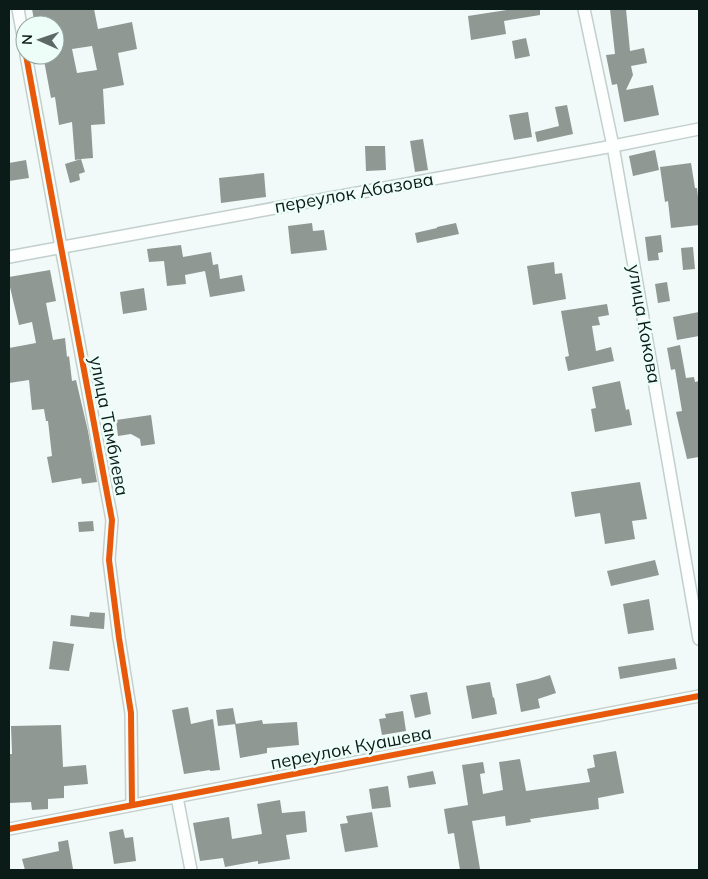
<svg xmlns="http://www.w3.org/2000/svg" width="708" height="879" viewBox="0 0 708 879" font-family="Mulish,sans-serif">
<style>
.building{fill:#8f9893;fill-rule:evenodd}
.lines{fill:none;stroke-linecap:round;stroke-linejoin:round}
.minor-casing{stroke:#c3cfcc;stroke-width:14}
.minor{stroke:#fdfefe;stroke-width:11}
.cycleway-casing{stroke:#edfef9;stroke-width:9}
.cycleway{stroke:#e8590c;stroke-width:6}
.labels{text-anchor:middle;stroke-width:5;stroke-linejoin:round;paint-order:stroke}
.street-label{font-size:18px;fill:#0b1b17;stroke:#edfef9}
</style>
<rect width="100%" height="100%" fill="#f1faf8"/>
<g class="building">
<path d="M32,9h62l4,20 34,-7 5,27 -19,4 6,32 -21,4 2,35 -14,1 2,33 -12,1 4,13 -6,2 1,6 -10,3 -5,-19 16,-5 -6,1 -3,-38 -13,3 -4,-28 -4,1 -8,-43h12v-30h-20zM92,46l5,24 -20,3 -5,-24z"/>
<path d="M514,9h26v6l-36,6 2,13 -35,6 -3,-24z"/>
<path d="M610,9h16l4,42 14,-3 3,15 -16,3 2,9 -7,15 27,-5 6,30 -35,7 -7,-38 -5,1 -6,-30 9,-1z"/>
<path d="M526,38l4,18 -15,3 -3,-18z"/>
<path d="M567,105l6,29 -36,8 -2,-10 24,-6 -4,-19z"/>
<path d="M528,112l4,25 -18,3 -5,-25z"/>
<path d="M423,139l5,31 -13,2 -5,-31z"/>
<path d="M365,146h20l1,24 -20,1z"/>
<path d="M655,150l4,20 -26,6 -4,-20z"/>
<path d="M26,160l3,18 -20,3v-18z"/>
<path d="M691,163l4,25h2l2,17v20l-28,3 -3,-27 -3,1 -5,-35z"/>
<path d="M264,173l2,24 -45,6 -2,-25z"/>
<path d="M312,223l1,8 11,-1 3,20 -36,4 -3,-28z"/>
<path d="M456,223l3,11 -42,9 -2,-10 22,-5v-1z"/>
<path d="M661,235l2,17 -5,1 1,7 -11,1 -3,-24z"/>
<path d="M181,245l2,12 28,-5 2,13 5,-1 2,15 22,-4 3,16 -35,6 -5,-26 -20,4 1,9 -19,2 -3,-25 -15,1 -2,-13z"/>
<path d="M693,247l2,22 -12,1 -2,-22z"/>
<path d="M554,262l1,12 7,-1 4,26 -33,6 -6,-39z"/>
<path d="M50,270l6,31 -10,2 7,37 12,-2 2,19 2,-1 3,25 4,-1 12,51 9,51 -15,2 -1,-6 -29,5 -5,-26 5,-1 -4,-35h-2l-2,-12 -12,1 -3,-30 -20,3v-35l27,-5 -4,-21 -13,3 -10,-42v-6z"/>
<path d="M667,282l3,19 -12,2 -3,-19z"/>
<path d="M144,288l3,22 -24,4 -3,-22z"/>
<path d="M607,304l2,11 -11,2 2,8 -8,1 4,25 15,-4 3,14 -46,10 -3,-14 4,-1 -8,-45z"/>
<path d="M699,312v24l-22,4 -4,-23z"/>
<path d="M680,345l6,33 8,-1 1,5 4,-1v76l-12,2 -11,-47 6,-1 -7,-42 -4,1 -4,-22z"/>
<path d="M620,381l6,29 3,-1 3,16 -37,7 -4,-23 5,-1 -4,-21z"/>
<path d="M151,415l4,29 -14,2 -1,-7 -9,-5 -13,2 -2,-16z"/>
<path d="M640,482l7,37 -15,2 3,18 -30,5 -5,-31 -25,4 -4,-25z"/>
<path d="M93,521l1,10 -15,1 -1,-10z"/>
<path d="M655,560l4,15 -48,11 -4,-15z"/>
<path d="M649,599l5,31 -26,4 -5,-30z"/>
<path d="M90,612l15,1 -1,16 -34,-3 1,-11 18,2z"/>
<path d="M53,641l21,3 -5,27 -20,-2z"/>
<path d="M675,658l2,11 -57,10 -2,-12z"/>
<path d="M550,675l6,18 -18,6 2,9 -19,4 -5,-28 22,-5z"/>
<path d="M490,682l3,16 1,-1 3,17 -25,5 -6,-33z"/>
<path d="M427,692l4,22 -16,4 -5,-23z"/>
<path d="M188,707l3,17 22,-5 7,51 -10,1v-1l-26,4 -12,-64z"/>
<path d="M233,708l3,16 -18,2 -2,-16z"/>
<path d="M403,711l3,20 -24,4 -3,-16 7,-1 -1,-4z"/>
<path d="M262,720l1,4 34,-2 2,23 -32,3v5l-27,5 -5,-34z"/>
<path d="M61,725l2,42 23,-2 2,19 -24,2v12l-16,1v10l-16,1 -1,-8 -22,1v-49h3l-1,-28z"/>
<path d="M616,751l8,42 -26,5 1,11 -69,10 1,3 -25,4 -1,-10 -33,5 8,48 -20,1 -6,-37 -6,1 -4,-25 24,-4 -6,-40 21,-3 2,11 -5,1 3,20 20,-4 -4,-28 21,-3 6,32 64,-9 -3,-13 8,-2 -2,-12z"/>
<path d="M433,771l3,13 -27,4 -2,-12z"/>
<path d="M388,786l3,21 -19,2 -3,-20z"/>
<path d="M280,800l2,13 23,-2 2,21 -21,3 4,24 -32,5v-3l-33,6 -2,-9 -23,3 -7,-38 36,-6 3,22 30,-5 -5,-30z"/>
<path d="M372,812l6,35 -33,5 -5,-28 8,-1 -2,-7z"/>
<path d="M123,829l2,9 8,-1 3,24 -22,3 -5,-32z"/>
<path d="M68,840l5,29 -10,1h-38l-3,-11 37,-8 -1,-9z"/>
</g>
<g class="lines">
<g class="minor-casing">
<g id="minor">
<path d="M18,9l7,38"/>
<path d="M584,9l29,137 86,493"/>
<path d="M26,55l35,192 51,273 -3,40 10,78 12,75 1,92"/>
<path d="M9,257l604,-111 86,-17"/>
<path d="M177,797l14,73"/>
<path d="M9,829l690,-133"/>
</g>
</g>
<use href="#minor" class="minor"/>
<g class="cycleway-casing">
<g id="cycleway">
<path d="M26,55l35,192 51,273 -3,40 10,78 12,75 1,92"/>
<path d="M9,829l690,-133"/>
</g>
</g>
<use href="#cycleway" class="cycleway"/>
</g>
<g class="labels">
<g class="street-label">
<text transform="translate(354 193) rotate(-10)" y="6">переулок Абазова</text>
<text transform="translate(644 324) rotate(80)" y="6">улица Кокова</text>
<text transform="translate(109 426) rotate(79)" y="6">улица Тамбиева</text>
<text transform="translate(351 748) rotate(-11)" y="6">переулок Куашева</text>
</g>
</g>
<rect width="708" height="879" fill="none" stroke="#0b1b17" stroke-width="20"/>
<g transform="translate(40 40) rotate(272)"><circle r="24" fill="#edfef9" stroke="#93a39f"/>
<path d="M0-4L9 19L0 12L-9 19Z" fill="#5c6966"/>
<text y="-8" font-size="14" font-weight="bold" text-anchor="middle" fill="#0b1b17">N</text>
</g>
</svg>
